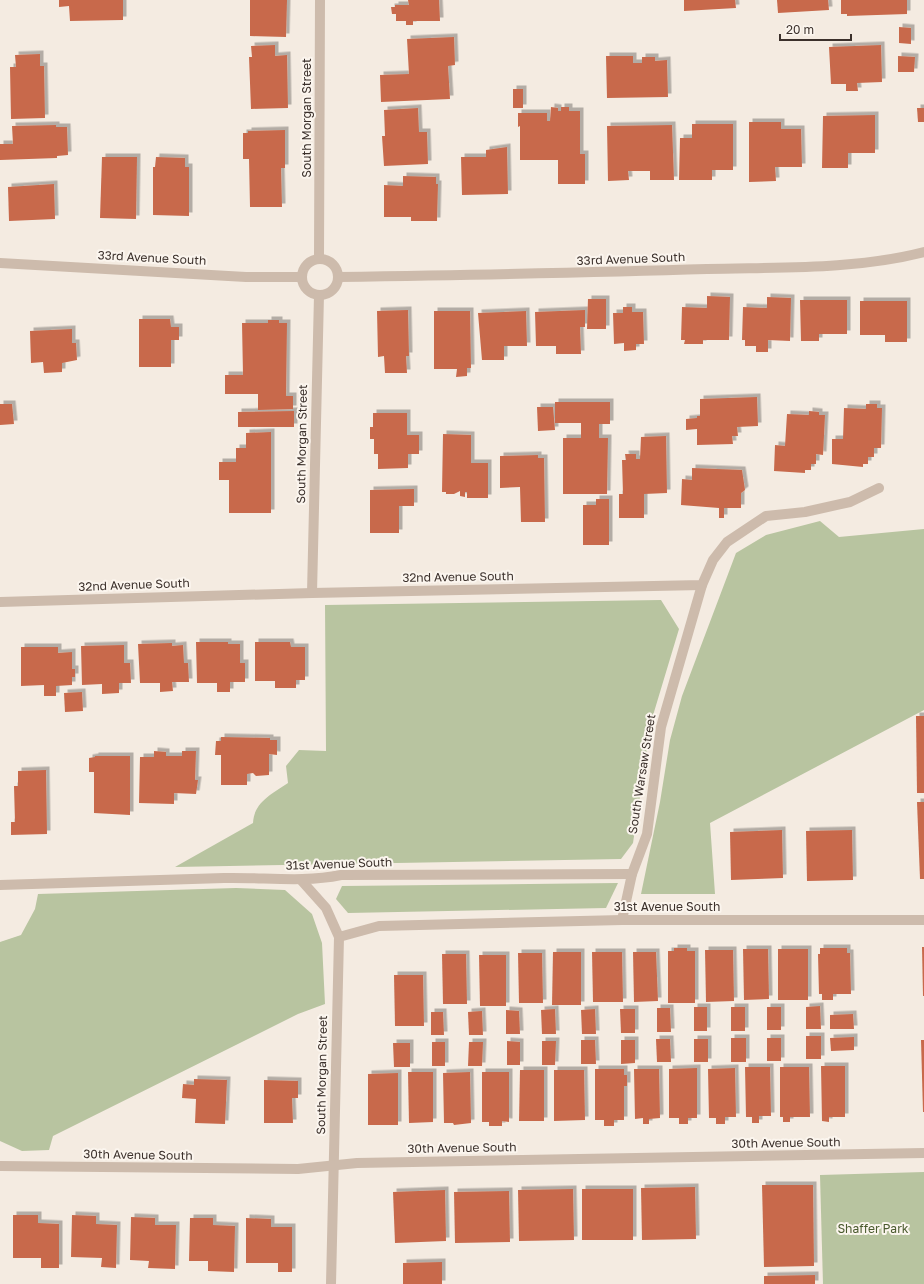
<svg xmlns="http://www.w3.org/2000/svg" width="924" height="1284" viewBox="0 0 924 1284" font-family="'Golos Text',sans-serif">
<style>
.green{fill:#b8c4a0}
.building{fill:#c8694b;filter:url(#shadow)}
.lines{fill:none;stroke-linecap:round;stroke-linejoin:round}
.minor{stroke:#cdbbac;stroke-width:10}
.labels{text-anchor:middle;stroke-width:4;stroke-linejoin:round;paint-order:stroke}
.street-label{font-size:12px;fill:#3b302b;stroke:#fbf5ee}
.park-label{font-size:12px;fill:#4a5a2e;stroke:#fbf5ee}
</style>
<defs>
<filter id="shadow"><feDropShadow dx="3.5" dy="-3.5" stdDeviation="0" flood-color="#0004"/></filter>
</defs>
<rect width="100%" height="100%" fill="#f4ebe1"/>
<g class="green">
<path d="M820,521l19,16 85,-8v181l-214,113 5,71h-74l19,-92 10,-62 12,-44 54,-143 30,-18z"/>
<path d="M661,600l18,29 -28,93 -18,121 -12,16 -446,8 78,-44c1,-21 19,-29 35,-40l-2,-17 13,-16 27,1 -1,-146z"/>
<path d="M618,883l-12,25 -258,5 -12,-14 6,-13z"/>
<path d="M236,888l49,2 27,24 10,29 3,61 -27,10 -245,122 -4,14 -27,1 -22,-10v-199l21,-7 14,-26 3,-15z"/>
<path d="M924,1172v112h-101l-3,-109z"/>
</g>
<g class="building">
<path d="M59,0h64v20l-53,1 -1,-15 -10,1z"/>
<path d="M250,0h37l-1,37 -36,-1z"/>
<path d="M408,0h31l1,21h-27v4h-7v-4h-10v-7h-4l-1,-7h4v-2h14z"/>
<path d="M684,0h51l1,8 -52,3z"/>
<path d="M777,0h51l1,10 -51,3z"/>
<path d="M841,0h66v14l-60,2v-2h-6z"/>
<path d="M899,27l12,1v16l-12,-1z"/>
<path d="M454,37l1,28 -7,1 2,33 -69,3 -1,-27 29,-1 -2,-35z"/>
<path d="M275,45v11l12,-1 1,53 -37,1 -2,-52h3l-1,-11z"/>
<path d="M881,45l1,37 -25,1 1,8h-12v-7h-15l-2,-37z"/>
<path d="M40,54v12h4l1,52 -34,1 -1,-52h6l-1,-12z"/>
<path d="M606,56h27v7h9v-6h13v4l12,-1 1,37 -61,1z"/>
<path d="M898,56l17,1 -1,15h-16z"/>
<rect x="513" y="89" width="10" height="19"/>
<path d="M551,107l7,1v3h3v-4h8v4h11v43h5v30h-27v-24h-38v-34l-2,1v-14h29v8h3z"/>
<path d="M418,108l1,24h8l1,32 -44,2 -2,-30h3l-1,-26z"/>
<path d="M917,108h7v14h-6z"/>
<path d="M875,115v38h-27v15h-26l1,-52z"/>
<path d="M749,122h32v7h20l1,38h-27l1,14 -27,1z"/>
<path d="M692,124h41v46h-21v10h-33l1,-42h12z"/>
<path d="M56,125v2h11l1,28 -11,1v2l-57,2v-16h13l-1,-18z"/>
<path d="M672,125l2,55h-24v-9h-22l1,9 -21,1 -1,-55z"/>
<path d="M285,130v38h-4l1,39h-32l-1,-48h-6v-26h5v-2z"/>
<path d="M507,147l1,47 -46,1 -1,-38h25v-7z"/>
<path d="M102,157h35l-1,62 -36,-1z"/>
<path d="M156,157l29,1v9h4v49l-36,-1v-48h2z"/>
<path d="M403,176l33,1v7h2l-1,37h-26v-4h-27v-32l19,1z"/>
<path d="M54,184l1,35 -46,2 -1,-34z"/>
<path d="M707,296l23,1 -1,43h-26v4h-19l1,-4h-4l1,-33 25,1z"/>
<path d="M767,297l24,1 -1,43 -22,-1v12h-12v-6h-11v-6h-3l1,-33 24,1z"/>
<path d="M588,299h18v30h-19z"/>
<path d="M800,300h47v34h-28v7h-18z"/>
<path d="M860,301h47v41h-22v-7h-25z"/>
<path d="M623,307h9v5h11l1,32h-8v6l-12,1v-8l-10,1 -1,-31h10z"/>
<path d="M408,310l1,46h-3l1,17h-22l-1,-17 -6,1 -1,-46z"/>
<path d="M585,310v17h-5l1,27h-25v-8h-20l-1,-34z"/>
<path d="M434,311h36l1,57h-4v8l-11,1 1,-8h-23z"/>
<path d="M526,311l1,35h-23v14h-22l-4,-47z"/>
<path d="M139,319h31l1,8h8v13h-8v27h-32z"/>
<path d="M268,320h11v3h8l-1,73h7v13l-35,1v-16h-33v-19h18l-1,-52h26z"/>
<path d="M72,329v14h4l1,17 -15,3v9l-18,1 -1,-11 -12,1 -1,-32z"/>
<path d="M757,397l1,29 -21,1 1,9h-6l1,8 -36,1v-16l-11,1v-11l11,-1v-2h3v-17z"/>
<path d="M555,402h55v22h-11v14h9l-1,56h-44v-56h18v-15h-26z"/>
<path d="M0,404h12l2,20 -14,1z"/>
<path d="M866,404h11v4h5l-1,40h-7v9h-6v7h-5v3l-31,-3v-25h11l1,-31 22,1z"/>
<path d="M537,407h16l2,23 -17,1z"/>
<path d="M294,411v16h-56v-15z"/>
<path d="M809,411l10,1v3h6l-2,40 -7,-1v10h-5v6h-6v3l-31,-2 1,-26 10,1 2,-32 22,1z"/>
<path d="M373,413h34v22h12v19h-11v14l-30,1v-15h-4v-15h-4v-12h3z"/>
<path d="M271,432v81h-42v-33h-10v-18h17v-14h10v-15z"/>
<path d="M443,434l28,1v28h17v35h-21v-6h-2v5l-5,-1v-5l-6,3h-8v-2h-4z"/>
<path d="M666,436l1,57 -23,1v24h-25v-24h4l-1,-34h4l-1,-6h11v5h4l1,-22z"/>
<path d="M538,455v3h6l1,64h-24l-1,-35 -20,1v-32z"/>
<path d="M692,468l50,2 3,20 -4,3v15h-17v10h-5v-10l-38,-3 1,-26 10,1z"/>
<path d="M414,489v17h-15v27h-29v-43z"/>
<path d="M596,499h13v46h-26v-40h13z"/>
<path d="M196,642h32v2h12v19h5v19h-15v10h-13v-9h-20z"/>
<path d="M255,642h35l1,5h14v33h-9v8h-21v-7h-20z"/>
<path d="M172,643v3l11,-1 1,18h4l1,19h-17l1,9 -13,1v-9h-20l-2,-39z"/>
<path d="M124,645v18h6l1,20h-12v10l-17,1v-10l-20,1 -1,-39z"/>
<path d="M21,647h37v6l14,-1v17h3v8h-3v8l-16,1v10h-12v-11l-23,1z"/>
<path d="M82,692l1,19 -18,1 -1,-19z"/>
<path d="M916,716h8v77h-7z"/>
<path d="M221,737l49,1v2h7v15l-8,-1v21l-13,1 -3,-3 -6,1v11h-26v-30h-6l1,-14h5z"/>
<path d="M154,751l12,1v4h16v-5h14l-1,29h3l-2,14 -22,-1v11l-35,-1 1,-46h14z"/>
<path d="M95,756h35v59l-36,-2v-41h-5v-14l6,-1z"/>
<path d="M46,770l1,64 -36,1v-13h4l-1,-36h4v-15z"/>
<path d="M917,802h7v77h-4z"/>
<path d="M782,830l1,48 -52,2 -1,-48z"/>
<path d="M852,830l1,50 -46,1 -1,-50z"/>
<path d="M922,947h2v49h-1z"/>
<path d="M674,948h13v3h8v52h-27v-52h6z"/>
<path d="M820,948h27v5h3l1,41h-18v6h-11v-6h-3l-1,-40h2z"/>
<path d="M743,949h25l1,50 -25,1z"/>
<rect x="778" y="949" width="30" height="51"/>
<path d="M705,950h28l1,51 -28,1z"/>
<path d="M553,952h28v53h-29z"/>
<path d="M592,952h30l1,50h-30z"/>
<path d="M633,952h23l2,49 -24,1z"/>
<path d="M518,953h24l1,50h-24z"/>
<path d="M442,954h24l1,50h-24z"/>
<path d="M479,955h27v51h-26z"/>
<path d="M394,975h29l1,51h-29z"/>
<path d="M820,1006l1,23h-15v-22z"/>
<rect x="694" y="1007" width="13" height="24"/>
<rect x="731" y="1007" width="14" height="24"/>
<rect x="767" y="1007" width="14" height="23"/>
<path d="M657,1008h13l1,24h-14z"/>
<path d="M555,1009l1,25h-14l-1,-24z"/>
<path d="M595,1009l1,25h-14l-1,-24z"/>
<path d="M620,1009h15v24h-14z"/>
<path d="M506,1010l13,1 1,23h-14z"/>
<path d="M482,1011l1,24h-14l-1,-23z"/>
<path d="M431,1012h12l1,23h-13z"/>
<path d="M853,1014l1,15h-24v-14z"/>
<rect x="806" y="1036" width="15" height="23"/>
<path d="M854,1037v13l-23,1 -1,-13z"/>
<rect x="731" y="1038" width="15" height="24"/>
<rect x="767" y="1038" width="14" height="23"/>
<path d="M656,1039h14l1,23h-14z"/>
<rect x="694" y="1039" width="14" height="23"/>
<path d="M581,1040h14l1,24h-15z"/>
<path d="M621,1040h14v23l-14,1z"/>
<path d="M921,1040h3v72h-1z"/>
<path d="M507,1041l13,1v23h-13z"/>
<path d="M542,1041h14l-1,24h-13z"/>
<rect x="432" y="1042" width="13" height="24"/>
<path d="M469,1042h14l-1,24h-14z"/>
<path d="M393,1043h17v24h-16z"/>
<path d="M821,1066h24v51h-16v5l-7,-1z"/>
<path d="M745,1067h25l1,49h-12v7h-7v-6h-6z"/>
<path d="M780,1067h29l1,50h-20v5h-7v-5h-3z"/>
<path d="M697,1068v50h-9v6h-9v-6h-10v-49z"/>
<path d="M735,1068l1,49h-11v7h-9v-6h-7l-1,-49z"/>
<path d="M595,1069h29v6h3v11h-3v34h-10v6h-10v-6h-9z"/>
<path d="M634,1069h25l1,49 -11,1v5h-6v-6l-8,1z"/>
<path d="M520,1070h24v51h-25z"/>
<path d="M554,1070h30l1,50 -31,1z"/>
<path d="M408,1072h25v50l-24,1z"/>
<path d="M470,1072l1,51 -17,2 -1,-2h-9l-1,-50z"/>
<path d="M482,1072h27v50l-7,-1v5h-13v-4h-7z"/>
<path d="M398,1073v52h-30v-51z"/>
<path d="M194,1079l33,1 -2,44 -30,-1 1,-24 -14,-1 1,-14 11,1z"/>
<path d="M264,1080l34,1v17h-6l1,25h-29z"/>
<path d="M762,1185h51l1,81 -50,1z"/>
<path d="M695,1187l1,52 -54,1 -1,-52z"/>
<path d="M573,1189l1,51 -55,1 -1,-51z"/>
<rect x="582" y="1189" width="51" height="51"/>
<path d="M445,1190l1,51 -51,2 -2,-51z"/>
<path d="M509,1191l1,51 -55,1 -1,-51z"/>
<path d="M13,1215h25v8l21,1v44h-18v-10h-28z"/>
<path d="M72,1215l24,1v8l21,1 -1,43 -15,-1 1,-9 -31,-1z"/>
<path d="M131,1217l24,1v7h21l-1,44 -27,-1 1,-7 -19,-1z"/>
<path d="M190,1218h23v7l22,1 -1,46 -26,-1v-10h-19z"/>
<path d="M246,1218l25,1v8h21v45h-14v-9h-32z"/>
<path d="M442,1262v22h-39v-21z"/>
<path d="M815,1275v9h-51v-8z"/>
</g>
<g class="lines">
<g class="minor">
<circle cx="320" cy="277" r="18"/>
<path d="M319,259l1,-259"/>
<path d="M0,263l246,14h56"/>
<path d="M338,277c123,-2 246,-4 369,-8 72,-2 147,1 217,-17"/>
<path d="M312,593l7,-298"/>
<path d="M0,602l312,-9 390,-8 11,-25 14,-18 39,-26 39,-4 45,-10 29,-14"/>
<path d="M301,880l25,28 13,29 -8,347"/>
<path d="M0,885c75,-2 149,-5 224,-7 40,-1 78,5 117,-3l291,-1"/>
<path d="M622,920l10,-46 15,-40 14,-107 41,-142"/>
<path d="M339,937l40,-11 243,-6h302"/>
<path d="M0,1166l298,3 59,-6 567,-10"/>
</g>
</g>
<g class="labels">
<g class="street-label">
<text transform="translate(307 118) rotate(-90)" y="4">South Morgan Street</text>
<text transform="translate(152 258) rotate(3)" y="4">33rd Avenue South</text>
<text transform="translate(631 259) rotate(-2)" y="4">33rd Avenue South</text>
<text transform="translate(302 444) rotate(-89)" y="4">South Morgan Street</text>
<text transform="translate(458 577) rotate(-1)" y="4">32nd Avenue South</text>
<text transform="translate(134 585) rotate(-2)" y="4">32nd Avenue South</text>
<text transform="translate(642 774) rotate(-81)" y="4">South Warsaw Street</text>
<text transform="translate(339 864) rotate(-2)" y="4">31st Avenue South</text>
<text x="667" y="911">31st Avenue South</text>
<text transform="translate(322 1075) rotate(-89)" y="4">South Morgan Street</text>
<text transform="translate(786 1143) rotate(-1)" y="4">30th Avenue South</text>
<text transform="translate(462 1148) rotate(-1)" y="4">30th Avenue South</text>
<text transform="translate(138 1155) rotate(1)" y="4">30th Avenue South</text>
</g>
<g class="park-label">
<text x="873" y="1233">Shaffer Park</text>
</g>
</g>
<path d="M780 34v6h71v-6" fill="none" stroke="#3b302b" stroke-width="2"/>
<text x="786" y="34" font-size="12" fill="#3b302b" stroke="#fbf5ee" stroke-width="3" paint-order="stroke">20 m</text>
</svg>
